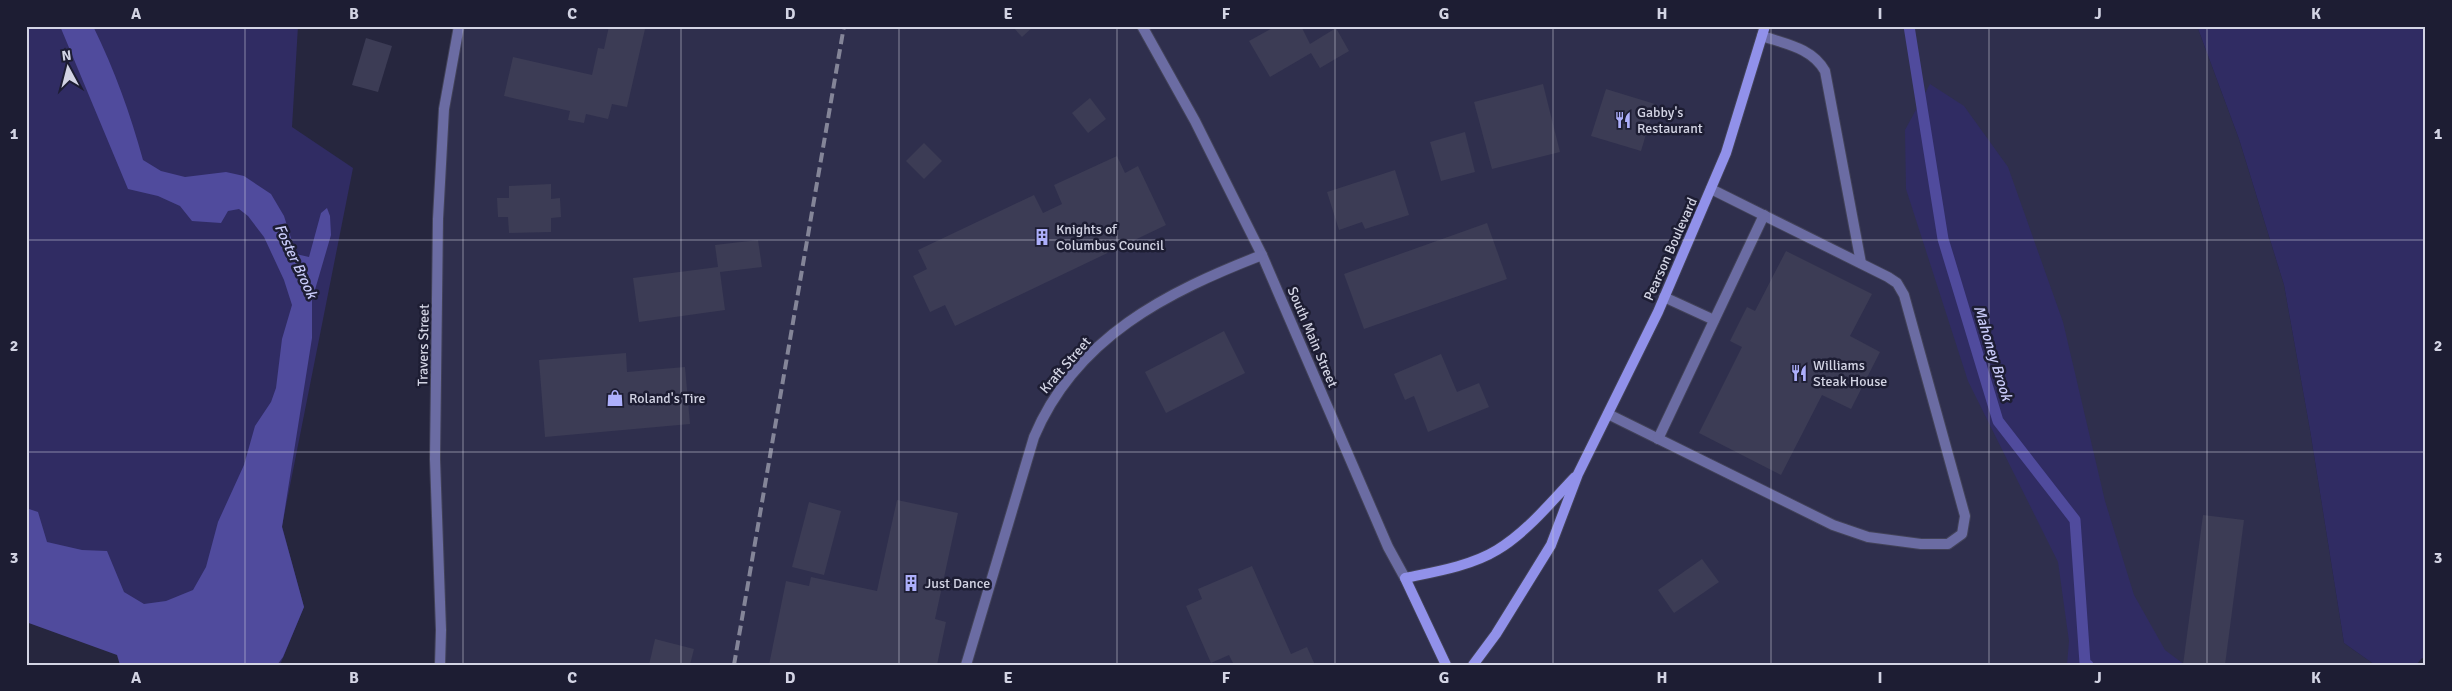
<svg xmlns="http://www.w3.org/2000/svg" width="2452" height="691" viewBox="0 0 2452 691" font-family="Signika,sans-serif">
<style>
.built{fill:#2f2f4d}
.green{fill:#302c63}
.water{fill:#504b9d}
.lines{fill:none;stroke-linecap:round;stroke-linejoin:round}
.stream{stroke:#504b9d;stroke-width:11}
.building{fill:#3c3c55}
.lane-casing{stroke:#424259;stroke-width:12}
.street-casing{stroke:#424259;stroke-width:12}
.secondary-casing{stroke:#424259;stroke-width:12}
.lane{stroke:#6b6ca3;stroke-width:10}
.street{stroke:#6b6ca3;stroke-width:10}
.secondary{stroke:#9191ea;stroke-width:10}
.rail{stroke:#848598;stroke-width:4;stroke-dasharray:10 5;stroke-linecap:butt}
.grid{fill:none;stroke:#d3d4e4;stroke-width:1;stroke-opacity:0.55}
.labels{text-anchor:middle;stroke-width:5;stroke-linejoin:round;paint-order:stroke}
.poi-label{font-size:14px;fill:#d3d4e4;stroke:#1d1d33;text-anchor:start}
.street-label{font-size:14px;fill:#d3d4e4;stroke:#1d1d33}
.water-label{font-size:15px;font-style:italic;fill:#c8caf8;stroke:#1d1d33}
.neatline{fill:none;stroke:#d3d4e4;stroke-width:2}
.grid-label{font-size:16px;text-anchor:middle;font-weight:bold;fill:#d3d4e4}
</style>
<rect width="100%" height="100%" fill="#26263e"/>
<path class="built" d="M459,26h1738l42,113 45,146 26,145 34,213 31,22h-1937l-3,-206 6,-312z"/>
<g class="green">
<path d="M26,26h272l-6,101 61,41 -71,358 22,81 -24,58h-101l-153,-58z"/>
<path d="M2197,26h229v634l-4,-2 -6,7h-41l-31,-22 -34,-213 -26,-145 -45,-146z"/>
<path d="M1930,84l34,22 44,61 55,155 42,179 29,94 31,55 20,15h-118l2,-24 -11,-79 -90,-181 -62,-192 -1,-59z"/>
</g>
<path class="water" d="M60,26h33c22,45 37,87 50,134l18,11 24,6 41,-5 18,4 27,18 13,22 12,38 13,3 12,-44 6,-5 3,8 1,19 -19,65v38l-30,189 22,80 -21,50 -6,8h-157l-3,-10 -91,-33v-114l12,4 9,30 35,8 25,1 17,41 20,12 22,-3 27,-11 13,-23 12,-45 26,-57 11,-39 16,-24 5,-14 6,-49 10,-34 -8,-25 -20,-43 -16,-21 -9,-7 -11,2 -7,12 -29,-2 -12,-15 -22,-10 -30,-7z"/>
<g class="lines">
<path class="stream" d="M1909,26l34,213 55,182 77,99 10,143 3,2"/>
</g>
<g class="building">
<path d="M609,26h23l13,3 -18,78 -15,-3 -4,15 -22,-5 -2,9 -16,-3 2,-9 -66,-15 9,-39 79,18 6,-27 6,1z"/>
<path d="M1012,26h22l-12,11z"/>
<path d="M1276,26h25l9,18 26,-16 13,23 -29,17 -9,-15 -41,24 -21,-36z"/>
<path d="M366,38l26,8 -14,46 -26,-7z"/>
<path d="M1543,84l17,68 -68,17 -18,-67z"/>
<path d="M1606,89l49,15 -14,47 -50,-15z"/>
<path d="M1090,98l16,21 -18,14 -16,-20z"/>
<path d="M1465,132l10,40 -34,9 -11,-39z"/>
<path d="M924,143l18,18 -18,18 -18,-18z"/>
<path d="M1117,156l8,17 13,-7 28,59 -211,101 -10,-21 -15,7 -17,-36 14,-7 -9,-19 116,-55 9,18 19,-9 -8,-19z"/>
<path d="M1395,170l14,45 -44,14 -3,-7 -23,8 -12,-38z"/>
<path d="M551,184v15l9,-1 1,19 -10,1v14l-42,1 -1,-16h-10l-1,-19h12v-12z"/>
<path d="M1487,223l20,56 -143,50 -20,-55z"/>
<path d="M758,240l4,27 -42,5 5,38 -86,12 -6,-44 85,-11 -3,-22z"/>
<path d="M1786,251l86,43 -22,42 30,16 -29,57 -29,-14 -41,80 -82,-42 43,-86 -12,-6 17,-34 8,4z"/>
<path d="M1224,331l21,42 -79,40 -21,-41z"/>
<path d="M626,353l1,19 58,-5 5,57 -145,13 -6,-77z"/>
<path d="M1441,354l16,38 22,-9 10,24 -61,25 -14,-36 -9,4 -11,-26z"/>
<path d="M897,500l61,13 -23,106 11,3 -9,43h-168l17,-84 23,5 2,-9 66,14z"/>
<path d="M809,502l32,9 -17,64 -32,-8z"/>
<path d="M2203,515l41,5 -19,145h-42z"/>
<path d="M1702,559l17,23 -45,31 -16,-23z"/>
<path d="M1252,566l39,88 16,-7 8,18h-81l-5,-10 -18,8 -25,-57 16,-7 -4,-10z"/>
<path d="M655,639l39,10 -4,16h-41z"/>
</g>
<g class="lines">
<g class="lane-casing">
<g id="lane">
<path d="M1762,36c24,8 50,12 63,35l36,192"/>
<path d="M1664,297l50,23"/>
<path d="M1608,414l225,111 35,12 53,7h27l14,-10 3,-18 -61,-221 -7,-12 -9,-6 -177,-88"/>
<path d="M1658,439l106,-224"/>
</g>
</g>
<g class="street-casing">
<g id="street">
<path d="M1142,26l53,95 67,134 126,292 17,31"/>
<path d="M440,665l1,-35 -6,-171 3,-240 6,-110 15,-83"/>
<path d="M966,665l68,-228c42,-100 133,-145 228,-182"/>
</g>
</g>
<g class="secondary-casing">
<g id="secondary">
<path d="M1446,665l-41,-87c29,-6 66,-12 92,-28 30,-18 54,-48 78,-73"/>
<path d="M1473,665l23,-31 55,-89 27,-71 80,-162 68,-159 39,-127"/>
</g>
</g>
<use href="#lane" class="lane"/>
<use href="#street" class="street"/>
<use href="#secondary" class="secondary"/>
<path class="rail" d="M734,665l110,-639"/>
</g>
<path class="grid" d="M245,26v639M463,26v639M681,26v639M899,26v639M1117,26v639M1335,26v639M1553,26v639M1771,26v639M1989,26v639M2207,26v639M26,240h2400M26,452h2400"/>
<defs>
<g id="restaurant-bare" transform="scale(1.35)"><path d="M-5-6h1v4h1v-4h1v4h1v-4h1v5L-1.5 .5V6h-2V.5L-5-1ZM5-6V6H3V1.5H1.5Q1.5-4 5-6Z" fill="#adaffb" stroke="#1d1d33" stroke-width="2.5" paint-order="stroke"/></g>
<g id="building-bare" transform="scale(1.35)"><path d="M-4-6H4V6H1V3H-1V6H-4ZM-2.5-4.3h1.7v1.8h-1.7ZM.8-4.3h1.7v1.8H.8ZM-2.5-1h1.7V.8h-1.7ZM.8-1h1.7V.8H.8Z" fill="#adaffb" stroke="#1d1d33" stroke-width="2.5" paint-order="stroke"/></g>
<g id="shop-bare" transform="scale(1.35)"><path d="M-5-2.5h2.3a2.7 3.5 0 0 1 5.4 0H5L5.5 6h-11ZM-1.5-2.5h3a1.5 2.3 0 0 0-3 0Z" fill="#adaffb" stroke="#1d1d33" stroke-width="2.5" paint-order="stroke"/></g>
</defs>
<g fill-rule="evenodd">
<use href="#restaurant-bare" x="1623" y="120"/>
<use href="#building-bare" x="1042" y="237"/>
<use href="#restaurant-bare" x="1799" y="373"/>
<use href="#shop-bare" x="615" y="398"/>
<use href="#building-bare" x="911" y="583"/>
</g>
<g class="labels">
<g class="poi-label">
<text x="1637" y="117">Gabby's<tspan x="1637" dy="16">Restaurant</tspan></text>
<text x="1056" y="234">Knights of<tspan x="1056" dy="16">Columbus Council</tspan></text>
<text x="1813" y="370">Williams<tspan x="1813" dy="16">Steak House</tspan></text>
<text x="629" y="403">Roland's Tire</text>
<text x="925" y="588">Just Dance</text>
</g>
<g class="street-label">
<text transform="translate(1670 249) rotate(-66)" y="5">Pearson Boulevard</text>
<text transform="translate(1313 337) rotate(67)" y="5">South Main Street</text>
<text transform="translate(423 345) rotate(-89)" y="5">Travers Street</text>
<text transform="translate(1065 365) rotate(-49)" y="5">Kraft Street</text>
</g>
<g class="water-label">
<text transform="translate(296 261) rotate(65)" y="5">Foster Brook</text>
<text transform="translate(1993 353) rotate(73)" y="5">Mahoney Brook</text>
</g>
</g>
<rect width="2452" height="691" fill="none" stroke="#1d1d33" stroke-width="55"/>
<g transform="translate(68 68) rotate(353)" stroke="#1d1d33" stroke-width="4" paint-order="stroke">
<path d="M0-4L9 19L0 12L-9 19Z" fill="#d3d4e4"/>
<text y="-8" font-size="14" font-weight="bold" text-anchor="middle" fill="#d3d4e4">N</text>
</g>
<rect x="28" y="28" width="2396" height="636" class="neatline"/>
<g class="grid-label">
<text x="136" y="19">A</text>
<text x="354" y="19">B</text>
<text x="572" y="19">C</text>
<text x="790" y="19">D</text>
<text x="1008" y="19">E</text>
<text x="1226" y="19">F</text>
<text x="1444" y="19">G</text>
<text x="1662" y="19">H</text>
<text x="1880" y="19">I</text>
<text x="2098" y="19">J</text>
<text x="2316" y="19">K</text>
<text x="14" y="139">1</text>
<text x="2438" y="139">1</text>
<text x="14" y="351">2</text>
<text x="2438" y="351">2</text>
<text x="14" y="563">3</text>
<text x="2438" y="563">3</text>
<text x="136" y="683">A</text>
<text x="354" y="683">B</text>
<text x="572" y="683">C</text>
<text x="790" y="683">D</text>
<text x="1008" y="683">E</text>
<text x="1226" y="683">F</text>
<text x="1444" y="683">G</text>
<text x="1662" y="683">H</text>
<text x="1880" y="683">I</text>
<text x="2098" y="683">J</text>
<text x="2316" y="683">K</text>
</g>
</svg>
